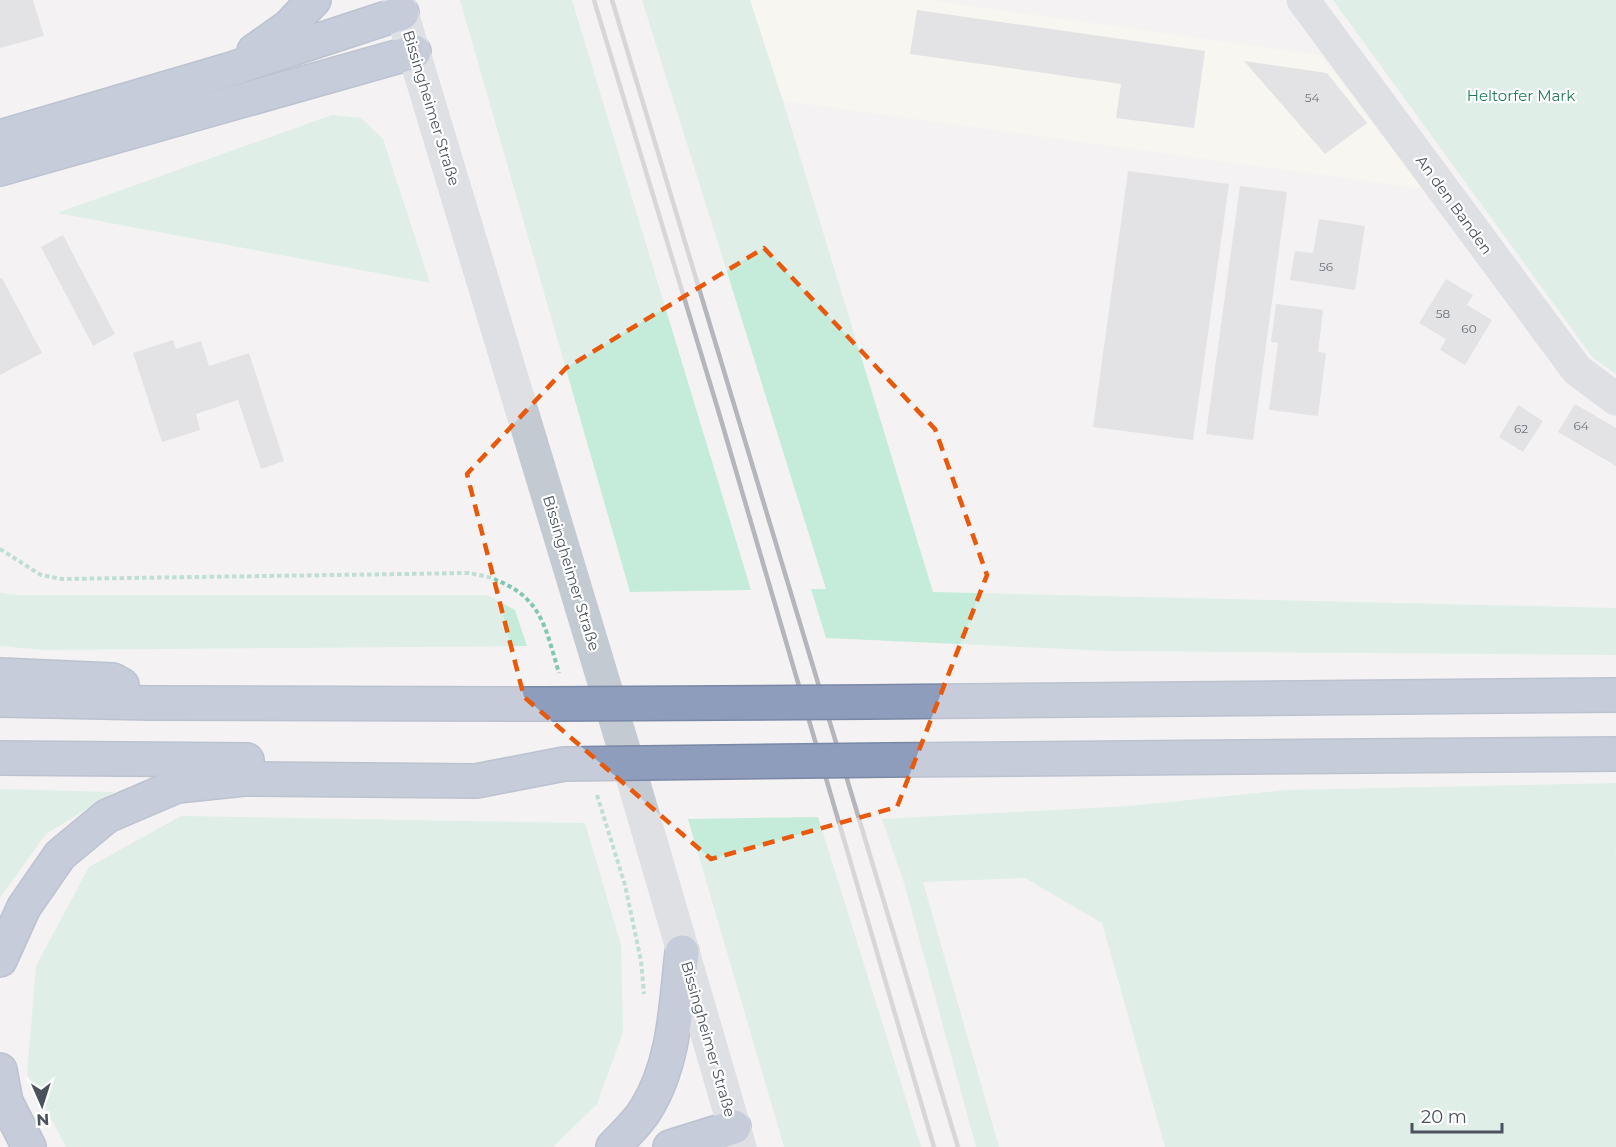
<svg xmlns="http://www.w3.org/2000/svg" width="1616" height="1147" viewBox="0 0 1616 1147" font-family="Montserrat,sans-serif">
<style>
.commercial{fill:#fbfaee}
.green{fill:#c5ecdb}
.building{fill:#cfd0d5}
.lines{fill:none;stroke-linecap:round;stroke-linejoin:round}
.motorway-casing{stroke:#7988a7;stroke-width:36}
.path{stroke:#80c8b0;stroke-width:4;stroke-dasharray:4.5 3;stroke-linecap:butt}
.minor{stroke:#c4cad2;stroke-width:33}
.tertiary{stroke:#c4cad2;stroke-width:33}
.motorway{stroke:#8e9dbb;stroke-width:33}
.rail{stroke:#b4b6bb;stroke-width:4.5}
.motorway-bridge-casing{stroke:#7988a7;stroke-width:36;stroke-linecap:butt}
.motorway-bridge{stroke:#8e9dbb;stroke-width:33}
.marked{fill:none;stroke:#e8590c;stroke-width:4.5;stroke-dasharray:12 8;stroke-linejoin:round}
.labels{text-anchor:middle;stroke-width:4.5;stroke-linejoin:round;paint-order:stroke}
.number-label{font-size:12px;fill:#6c727c}
.park-label{font-size:15px;fill:#207a5c;stroke:#fff}
.street-label{font-size:15px;fill:#4b525e;stroke:#fff}
</style>
<rect width="100%" height="100%" fill="#f4f2f2"/>
<path class="commercial" d="M750,0h179l391,55 104,134 -641,-88z"/>
<g class="green">
<path d="M460,0h112l179,590 -121,2z"/>
<path d="M642,0h108l33,101 150,491 683,16v47l-507,-4 -283,-13 -15,-49h15z"/>
<path d="M1333,0h283v374l-23,-16z"/>
<path d="M332,115l29,3 22,21 47,144 -373,-70z"/>
<path d="M0,593l17,2h470l28,15 12,36 -484,4 -43,-4z"/>
<path d="M1616,783v66l-1,1 1,4v293h-451l-63,-224 -77,-45 -102,4 76,265h-23l-72,-264 -22,-64 247,-13 158,-16z"/>
<path d="M0,789l114,3 -68,42 -46,64z"/>
<path d="M181,816l404,7 36,122 2,87 -26,72 -44,43h-487l-39,-73 9,-108 53,-99z"/>
<path d="M818,817l103,330h-137l-96,-328z"/>
</g>
<g class="building">
<path d="M0,0h33l11,36 -44,12z"/>
<path d="M917,10l288,41 -11,77 -78,-10 5,-34 -211,-30z"/>
<path d="M1244,61l83,12 40,50 -42,31z"/>
<path d="M1128,171l101,13 -36,256 -100,-13z"/>
<path d="M1240,186l47,6 -34,248 -47,-6z"/>
<path d="M1319,219l46,7 -10,64 -65,-10 5,-29 18,2z"/>
<path d="M63,235l52,99 -22,12 -52,-99z"/>
<path d="M2,278l40,75 -42,22v-96z"/>
<path d="M1446,279l27,16 -6,10 25,15 -27,45 -25,-15 6,-11 -27,-16z"/>
<path d="M1276,304l47,6 -5,42 8,1 -8,63 -49,-6 9,-67 -7,-1z"/>
<path d="M173,340l3,9 25,-8 8,25 40,-13 35,108 -23,8 -23,-69 -42,14 4,16 -38,12 -29,-89z"/>
<path d="M1575,404l41,24v38l-58,-34z"/>
<path d="M1518,405l25,16 -20,31 -24,-15z"/>
</g>
<g class="lines">
<g class="motorway-casing">
<g id="motorway">
<path d="M254,51l34,-24 26,-27"/>
<path d="M0,137l228,-67 174,-57"/>
<path d="M0,169l414,-117"/>
<path d="M0,675l113,5 9,5"/>
<path d="M0,700l151,3 397,1"/>
<path d="M868,702l748,-7"/>
<path d="M0,758l247,2"/>
<path d="M887,760l729,-6"/>
<path d="M0,960l24,-53 36,-52 47,-39 70,-30 67,-7 232,2 88,-17"/>
<path d="M0,1070l6,32 23,45"/>
<path d="M613,1147c11,-12 25,-24 33,-38 29,-46 30,-105 36,-157"/>
<path d="M670,1147l64,-20"/>
</g>
</g>
<g class="path">
<path d="M0,549l41,26 21,4 407,-6c9,2 19,3 27,7 47,18 50,51 63,93"/>
<path d="M597,795l28,90 16,76 3,33"/>
</g>
<path class="minor" d="M1303,0l274,370 39,29"/>
<path class="tertiary" d="M398,0l226,749 116,398"/>
<use href="#motorway" class="motorway"/>
<g class="rail">
<path d="M594,0l125,413 215,734"/>
<path d="M612,0l346,1147"/>
</g>
<g class="motorway-bridge-casing">
<g id="motorway-bridge">
<path d="M548,704l320,-2"/>
<path d="M564,764l323,-4"/>
</g>
</g>
<use href="#motorway-bridge" class="motorway-bridge"/>
</g>
<path d="M0 0H1616V1147H0ZM764,248l171,181 52,146 -90,232 -186,52 -187,-162 -57,-223 99,-106z" fill="#f4f2f2" fill-opacity=".55" fill-rule="evenodd"/>
<path class="marked" d="M764,248l171,181 52,146 -90,232 -186,52 -187,-162 -57,-223 99,-106z"/>
<g class="labels">
<g class="number-label">
<text x="1312" y="102">54</text>
<text x="1326" y="271">56</text>
<text x="1443" y="318">58</text>
<text x="1469" y="333">60</text>
<text x="1581" y="430">64</text>
<text x="1521" y="433">62</text>
</g>
<g class="park-label">
<text x="1521" y="101">Heltorfer Mark</text>
</g>
<g class="street-label">
<text transform="translate(431 108) rotate(73)" y="5">Bissingheimer Straße</text>
<text transform="translate(1454 205) rotate(54)" y="5">An den Banden</text>
<text transform="translate(571 573) rotate(73)" y="5">Bissingheimer Straße</text>
<text transform="translate(708 1039) rotate(74)" y="5">Bissingheimer Straße</text>
</g>
</g>
<g transform="translate(42 1105) rotate(177)" stroke="#ffffff" stroke-width="4.5" paint-order="stroke">
<path d="M0-4.5L10 22L0 15L-10 22Z" fill="#4b525e"/>
<text y="-9" font-size="16" font-weight="bold" text-anchor="middle" fill="#4b525e">N</text>
</g>
<path d="M1412 1123v9h90v-9" fill="none" stroke="#4b525e" stroke-width="3"/>
<text x="1421" y="1123" font-size="18" fill="#4b525e" stroke="#ffffff" stroke-width="4.5" paint-order="stroke">20 m</text>
</svg>
